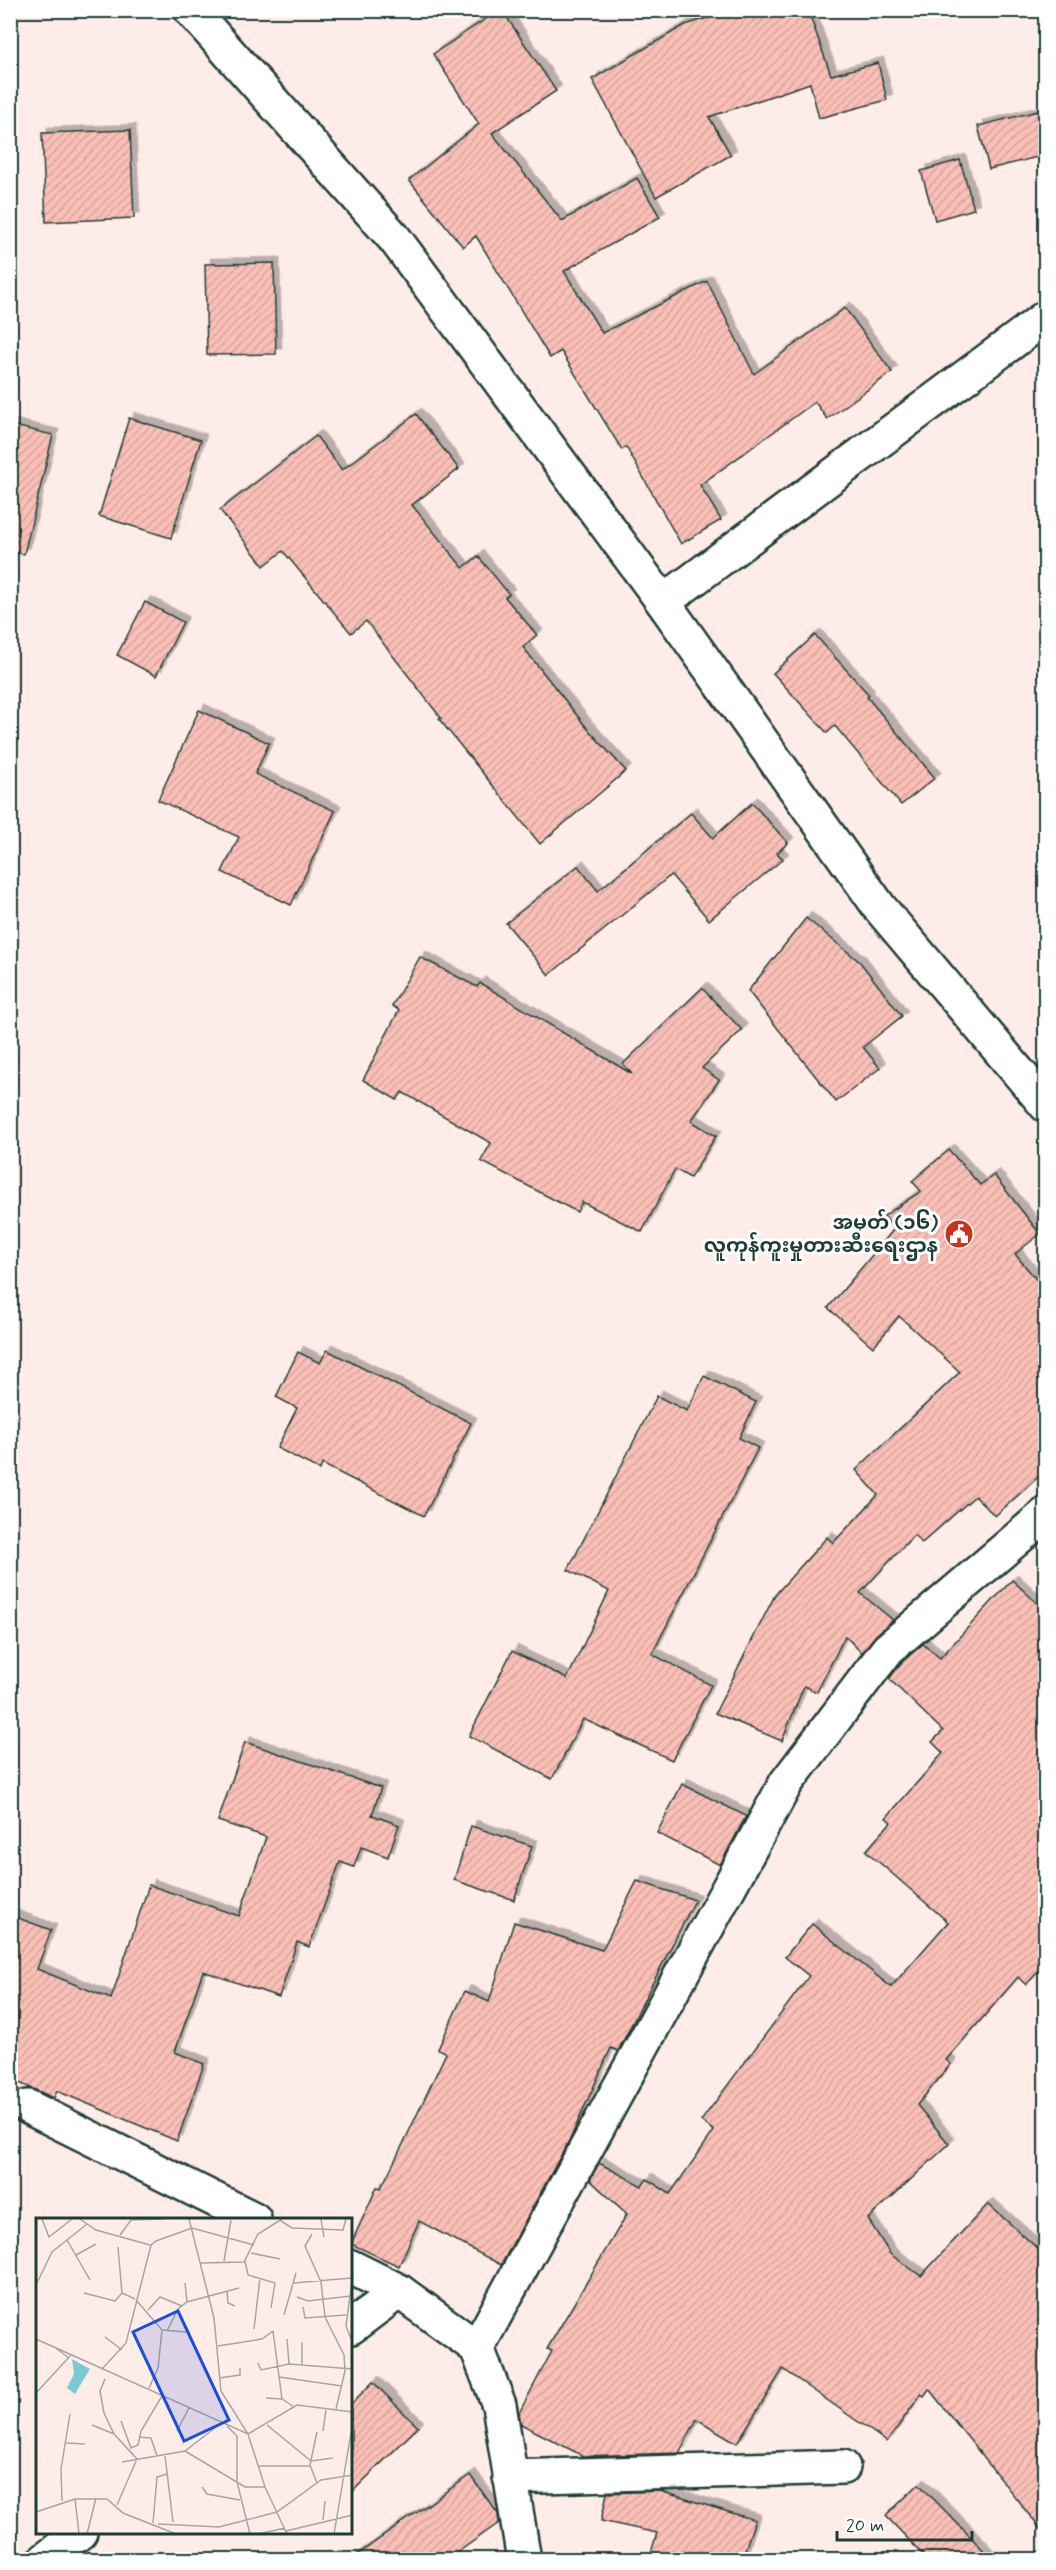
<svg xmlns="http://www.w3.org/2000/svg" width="1056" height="2570" viewBox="0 0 1056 2570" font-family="Mynerve,'Noto Sans Myanmar',sans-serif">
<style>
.building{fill:url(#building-hatch);stroke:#1f3d34;stroke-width:1.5;filter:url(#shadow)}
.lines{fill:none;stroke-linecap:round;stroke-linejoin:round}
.minor-casing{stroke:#1f3d34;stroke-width:38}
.secondary-casing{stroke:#1f3d34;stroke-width:38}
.minor{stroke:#fff;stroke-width:33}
.secondary{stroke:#fff;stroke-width:33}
.labels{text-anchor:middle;stroke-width:6;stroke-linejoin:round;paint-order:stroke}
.poi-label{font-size:20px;font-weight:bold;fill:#1f3d34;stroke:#fff;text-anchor:end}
.inset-road{fill:none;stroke:#a5a6a1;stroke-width:1.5}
.view{fill:#1d4ed8;fill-opacity:0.15;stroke:#1d4ed8;stroke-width:3}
.inset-edge{fill:none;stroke:#1f3d34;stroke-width:3}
</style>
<defs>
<pattern id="building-hatch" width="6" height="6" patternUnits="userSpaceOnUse" patternTransform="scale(1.5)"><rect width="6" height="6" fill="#fabfb6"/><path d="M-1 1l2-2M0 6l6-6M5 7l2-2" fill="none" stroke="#d6a59d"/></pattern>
<filter id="shadow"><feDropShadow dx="5.5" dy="-5.5" stdDeviation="0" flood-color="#0004"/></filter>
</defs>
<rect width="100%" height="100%" fill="#feece9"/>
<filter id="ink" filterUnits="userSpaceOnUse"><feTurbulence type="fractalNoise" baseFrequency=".0167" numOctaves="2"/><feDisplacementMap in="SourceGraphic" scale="12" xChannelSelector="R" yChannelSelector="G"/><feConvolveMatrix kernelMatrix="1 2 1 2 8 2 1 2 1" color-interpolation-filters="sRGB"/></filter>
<g filter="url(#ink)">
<g class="building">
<path d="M499,10h3l54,81 -64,42 70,88 75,-43 23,39 -96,54 38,62 105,-52 47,93 91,-66 47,64 -65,47 -12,-17 -115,83 21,35 -40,24 -55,-97 -4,3 -61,-99 -11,7 -74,-122 -13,11 -54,-67 70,-56 -46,-70z"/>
<path d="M733,10h75l23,65 47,-12 9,37 -68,18 -9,-35 -101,34 22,38 -75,42 -64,-118 93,-54z"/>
<path d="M1046,109v46l-57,14 -11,-43z"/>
<path d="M130,130l4,88 -88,4 -4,-89z"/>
<path d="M960,160l14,49 -39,11 -14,-49z"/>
<path d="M274,263l2,91 -69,1 -2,-91z"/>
<path d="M416,414l43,55 -47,36 51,63 15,-12 31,38 -4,3 32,38 -14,12 64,81 39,43 -86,73 -101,-125 2,-1 -75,-97 -15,12 -68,-82 -19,15 -44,-56 96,-74 26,34z"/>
<path d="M129,418l72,22 -30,98 -72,-22z"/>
<path d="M10,425l43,10 -29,119 -14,-2z"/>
<path d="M145,602l38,20 -27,54 -39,-21z"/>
<path d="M815,635l54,60 -2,2 68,81 -34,27 -66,-79 -8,7 -54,-60z"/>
<path d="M199,710l70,33 -14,31 80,37 -44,94 -69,-33 17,-35 -81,-37z"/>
<path d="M752,803l36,40 -11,10 6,6 -74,61 -38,-45 -122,100 -43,-52 72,-57 20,25 93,-78 22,25z"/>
<path d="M806,918l54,44 42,54 -39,31 17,21 -44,34 -88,-111z"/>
<path d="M420,957l57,30 3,-4 152,91 -9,-10 79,-76 40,42 -40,38 17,12 -28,41 25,15 -26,42 -15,-9 -33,63 -60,-30 -5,10 -96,-51 10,-18 -89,-51 -5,8 -34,-20 36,-70 -7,-4z"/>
<path d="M949,1150l31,35 14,-10 46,59 -25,20 31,37v179l-51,46 -20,-20 -53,47 -8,-8 -54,58 33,27 -17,15 -14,18 -17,-17 -28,56 -13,-6 -22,55 -67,-28 60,-118 52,-58 6,6 45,-48 -22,-25 104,-98 -61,-56 -26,31 -45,-39 66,-79 -10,-13 37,-25 -9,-10z"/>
<path d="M327,1350l144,73 -47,93 -102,-52 -2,6 -43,-22 20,-40 -21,-11 22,-45 22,11z"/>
<path d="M704,1376l52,26 -17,36 19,10 -106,206 59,31 -39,75 -89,-41 -31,60 -83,-43 43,-85 55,28 42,-88 -41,-21 89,-174 30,15z"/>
<path d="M1012,1580l34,31v352l-20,22 -8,-8 -72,83 5,4 -34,41 32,39 -81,75 22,35 31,22 67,-72 58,52v280l-117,-147 -5,7 -3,-2 -34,48 -104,-73 -46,74 -40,-24 -18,34 -96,3 -62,-32 -2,-11 33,-62 -5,-2 80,-135 -37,-34 9,-17 43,23 5,-7 23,15 44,-63 -13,-10 108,-145 -24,-19 27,-33 79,63 57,-65 -82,-71 25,-29 -5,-4 57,-65 -11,-11 11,-11 -54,-52 13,-17 21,-18 17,14z"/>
<path d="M245,1742l136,46 -9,27 27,10 -11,32 -27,-10 -7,20 -14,-5 -31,85 -12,-5 -18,55 -76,-26 -28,81 29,12 -27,77 -120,-50 -3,7 -44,-19v-164l41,15 -14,39 74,30 38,-114 90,31 27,-79 -48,-16z"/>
<path d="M682,1784l64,32 -26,49 -63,-32z"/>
<path d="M471,1826l61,20 -18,54 -60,-20z"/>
<path d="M637,1881l58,19 -77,151 -7,-3 -40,89 -70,128 -82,-44 -20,45 -48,-22 26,-57 4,1 24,-48 41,-87 -8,-4 27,-58 24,11 25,-80 88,28z"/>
<path d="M373,2382l45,45 -67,66v-89z"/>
<path d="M470,2475l28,39 1,9 -51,36h-97z"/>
<path d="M919,2484l73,75h-65l-41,-43z"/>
<path d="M660,2491l95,29 -13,39h-93l8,-26 -56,-12 6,-28z"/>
</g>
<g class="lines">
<g class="minor-casing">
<g id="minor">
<path d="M663,602l383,-285"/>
<path d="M28,2107l226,112"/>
<path d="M351,2267l48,24 78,57 22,57 25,155"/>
<path d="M351,2327l48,-36"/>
<path d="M477,2348l309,-565 102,-134 158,-135"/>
<path d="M510,2477l333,-10"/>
<path d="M45,2560l35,-28"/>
</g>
</g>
<g class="secondary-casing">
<path id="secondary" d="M191,10l204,229 268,363 217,306 166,197"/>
</g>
<use href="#minor" class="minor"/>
<use href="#secondary" class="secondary"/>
</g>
</g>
<defs>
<g id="civic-disc" transform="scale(1.5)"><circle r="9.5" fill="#c8321e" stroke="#fff"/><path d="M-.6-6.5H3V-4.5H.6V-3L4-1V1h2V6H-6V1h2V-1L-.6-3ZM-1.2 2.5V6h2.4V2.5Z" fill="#fff"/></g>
</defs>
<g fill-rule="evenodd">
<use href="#civic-disc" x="959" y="1234"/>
</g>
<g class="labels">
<g class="poi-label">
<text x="938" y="1229">အမှတ် (၁၆)<tspan x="938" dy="23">လူကုန်ကူးမှုတားဆီးရေးဌာန</tspan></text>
</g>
</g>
<g transform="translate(36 2218)">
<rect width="316" height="316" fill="#feece9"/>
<path d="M36,141l18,10 -15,25 -8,-6 7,-14z" fill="#79cad2"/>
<path class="inset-road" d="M6,1l7,18 23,-18M44,1l16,11 54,15M153,1l25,99 7,73 27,43 17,53 22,47M285,1l3,18M245,3l11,7 51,2 3,-11M276,16l-7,12 16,36 4,35 19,38 1,16 -9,38M84,17l11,-15 34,-1M31,22l23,40M82,29l4,46 13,6M215,35l29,6M40,37l20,-11M188,43l7,-41M209,43l3,14 27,8 -4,25M165,45l43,-1 14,-28 24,-15M317,55l-7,53 7,18M149,65l2,19M258,65l57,-5M0,67l16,-33 35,-28M191,73l1,12 7,3M48,75l31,8 7,-8M261,79l11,4 43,-5M100,82l26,30 24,2M267,89l2,11 41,-3M112,92l12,-13 22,9M248,97l12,-42M218,111l6,-51M131,113l11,-22 9,-7 52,-14M237,113l9,68M69,119l17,13M0,121l212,95 49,-29 56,7M251,121l2,25M266,124v23M17,128l16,12M182,128l44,-7 11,-8M222,145l3,7 28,-6 64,5M66,151l24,-26 25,-98 5,-4 36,-13 62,17M243,159l63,9M183,160l21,-3v-7M69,161l-5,12 4,22 10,21 23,25 -20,46M113,170l9,-20 4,-38M0,175l35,-38M230,180l16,1 12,8M85,203l10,27 7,-3 3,-14 21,-35M56,207l22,9M231,207l44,36 22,-3M191,208l10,10v46l13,52M141,213l12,-23M287,213l3,-21M103,219l12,1 6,18M30,225l19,1M149,233l60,36h20M129,238l8,66M86,244l63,-11 35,-27M223,248h51M281,265l-7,-18 7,-33M166,269l5,7 33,6M39,281l4,35M26,283l-1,-32 9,-55M0,294l39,-13h32l16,14 53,21M287,302l2,-19M117,305l4,-46 10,-3M122,306l61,3 58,-15 44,-32 32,-5M250,313l67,-16M51,316l9,-36M222,316l27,-6M298,316l19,-113"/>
<path class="view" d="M142,93l51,109 -45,21 -51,-109z"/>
<rect width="316" height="316" class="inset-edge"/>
</g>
<rect width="1056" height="2570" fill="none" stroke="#fff" stroke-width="36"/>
<rect x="18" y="18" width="1020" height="2534" fill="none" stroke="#1f3d34" stroke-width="2" filter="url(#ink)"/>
<path d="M837 2531v9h135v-9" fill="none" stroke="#1f3d34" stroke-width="3"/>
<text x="846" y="2531" font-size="18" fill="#1f3d34" stroke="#ffffff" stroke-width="4.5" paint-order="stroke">20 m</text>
</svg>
